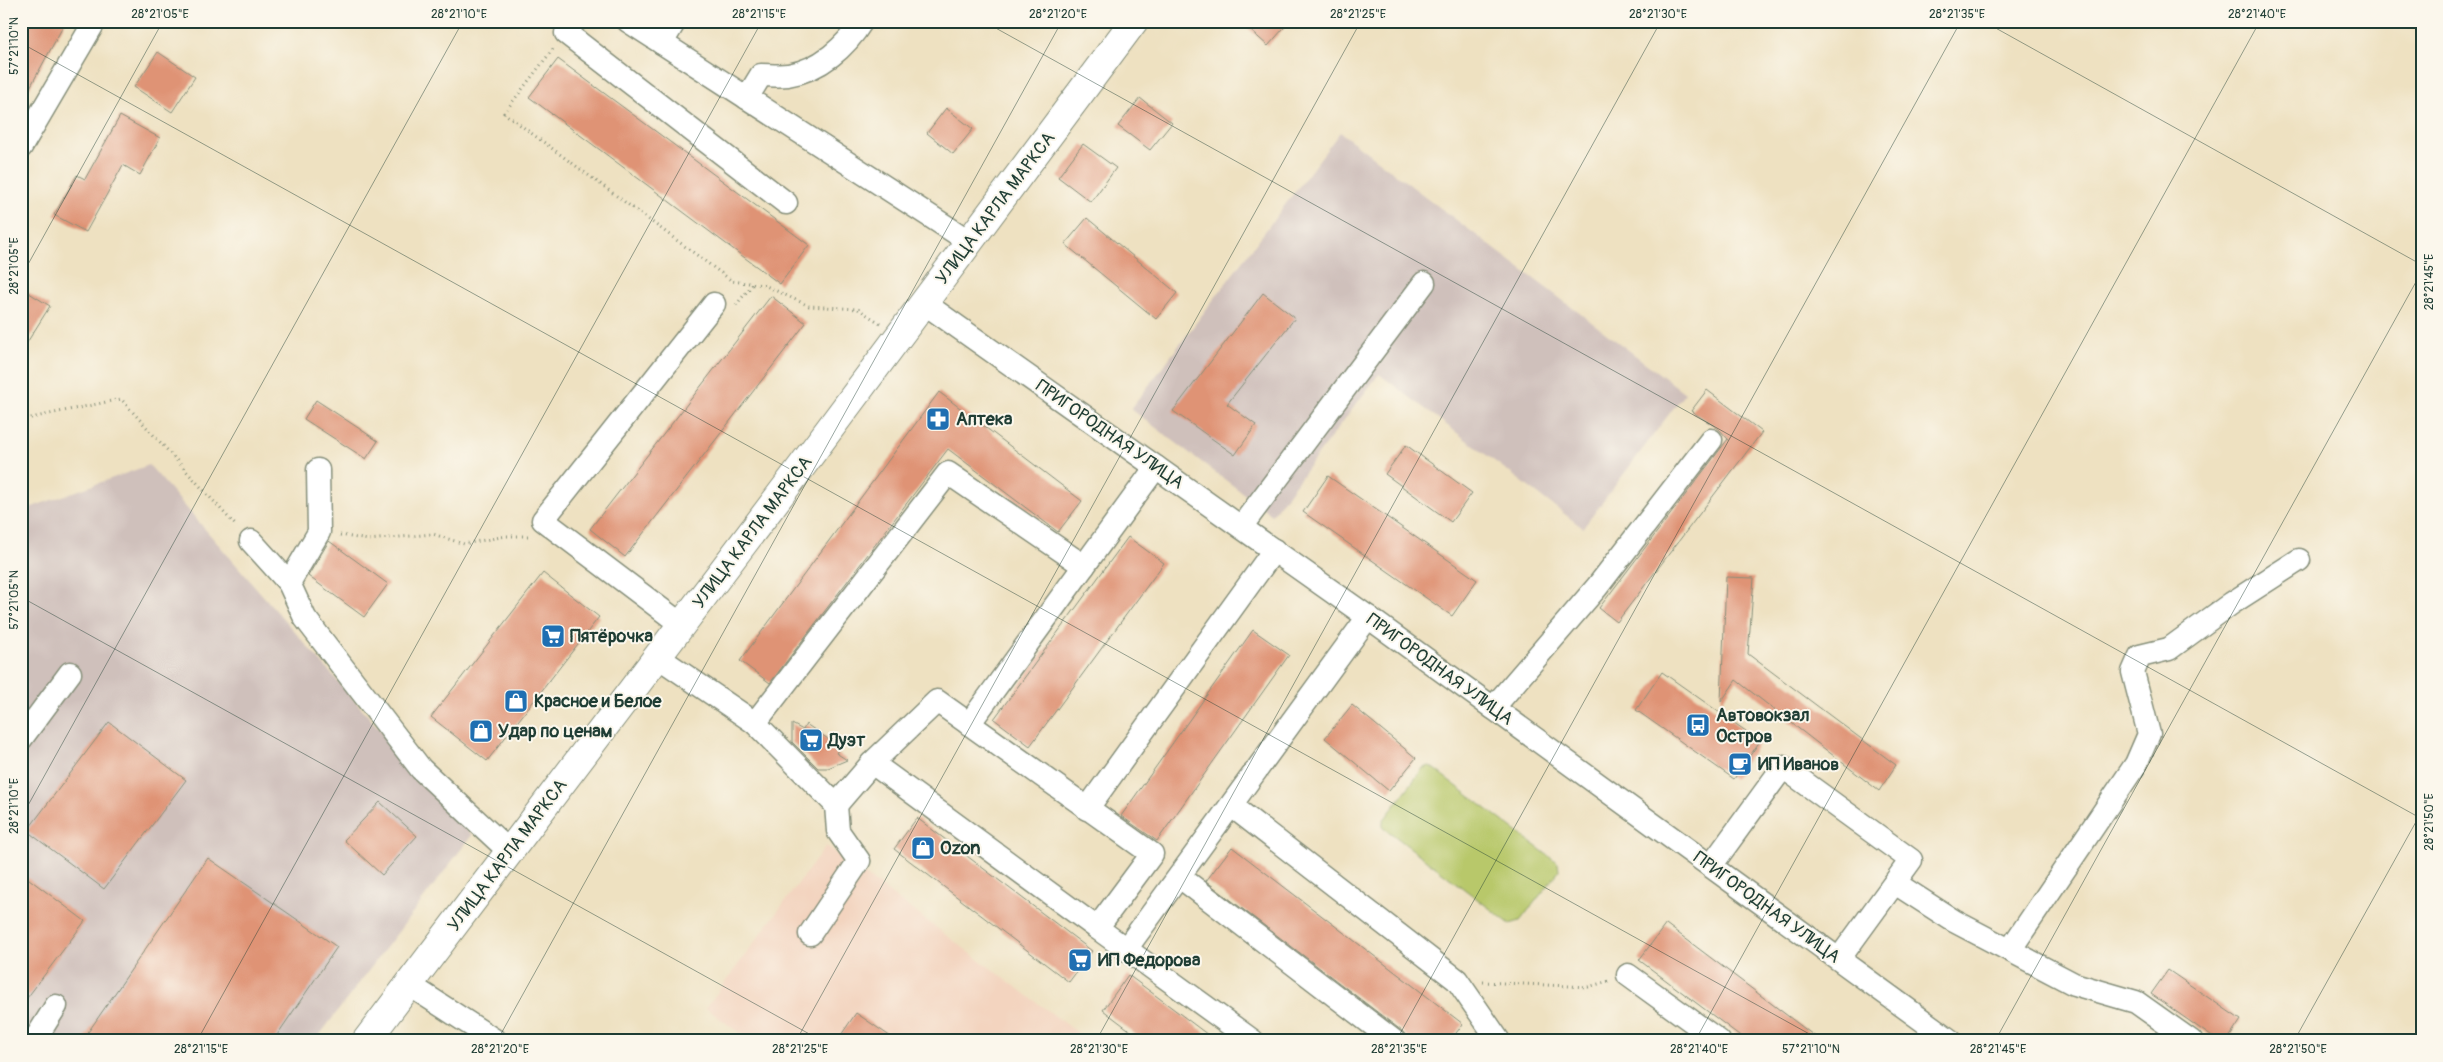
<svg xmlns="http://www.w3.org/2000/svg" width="2443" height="1062" viewBox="0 0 2443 1062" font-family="Pangolin,sans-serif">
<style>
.built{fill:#f3d4bf}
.industrial{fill:#cfc0bb}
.green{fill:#b8c86a;stroke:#6c824f}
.building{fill:#df9375}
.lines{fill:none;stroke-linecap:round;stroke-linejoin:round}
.minor-casing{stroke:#868f7a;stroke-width:25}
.major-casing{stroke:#868f7a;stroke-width:30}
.path{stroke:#868f7a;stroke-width:3;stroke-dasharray:1 4;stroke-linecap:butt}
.minor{stroke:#fff;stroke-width:22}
.major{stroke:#fff;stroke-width:28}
.ticks{fill:none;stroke:#1f3d34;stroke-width:1;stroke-opacity:0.45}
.labels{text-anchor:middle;stroke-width:4;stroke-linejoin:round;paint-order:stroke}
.street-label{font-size:18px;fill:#1f3d34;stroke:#fbf7ec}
.poi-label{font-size:18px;font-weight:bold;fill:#1f3d34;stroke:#fbf7ec;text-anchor:start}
.neatline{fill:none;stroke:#1f3d34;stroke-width:2}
.ticks-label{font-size:12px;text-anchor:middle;fill:#1f3d34}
</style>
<rect width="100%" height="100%" fill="#fbf7ec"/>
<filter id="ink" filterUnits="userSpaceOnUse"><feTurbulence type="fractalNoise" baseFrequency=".02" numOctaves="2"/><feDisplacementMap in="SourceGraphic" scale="10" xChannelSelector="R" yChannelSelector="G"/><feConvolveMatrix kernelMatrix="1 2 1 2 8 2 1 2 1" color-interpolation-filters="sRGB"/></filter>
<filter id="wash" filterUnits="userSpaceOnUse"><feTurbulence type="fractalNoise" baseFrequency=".0096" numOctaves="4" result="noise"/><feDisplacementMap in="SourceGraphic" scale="20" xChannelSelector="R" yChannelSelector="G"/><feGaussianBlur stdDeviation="1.12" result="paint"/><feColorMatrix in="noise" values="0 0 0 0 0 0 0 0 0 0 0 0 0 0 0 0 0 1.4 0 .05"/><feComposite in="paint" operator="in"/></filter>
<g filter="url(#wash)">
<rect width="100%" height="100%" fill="#eee1c1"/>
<path class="built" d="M826,846l263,195h-339l-44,-33z"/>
<g class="industrial">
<path d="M1340,132l345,261 -102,135 -204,-154 -107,141 -141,-106z"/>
<path d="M149,465l323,370 -157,206h-294v-530z"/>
</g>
<path class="green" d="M1430,766l128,97 1,8 -39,50 -10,3 -127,-97v-6l40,-53z"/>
<g id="blocks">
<g class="building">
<path d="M21,21h45l-45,83z"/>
<path d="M1240,21h50l-22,25z"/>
<path d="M158,52l37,25 -23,35 -38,-25z"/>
<path d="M558,59l251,186 -29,39 -251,-187z"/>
<path d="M1140,98l32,25 -22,27 -32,-24z"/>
<path d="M946,108l27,21 -20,25 -26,-21z"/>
<path d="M120,116l40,22 -20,37 -17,-10 -37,67 -32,-17 23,-40 8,4z"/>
<path d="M1083,144l33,24 -25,34 -33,-25z"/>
<path d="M1087,218l90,75 -21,26 -91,-75z"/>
<path d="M21,288l29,18 -29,46z"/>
<path d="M1263,293l32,25 -68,86 29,21 -21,30 -62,-44z"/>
<path d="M771,296l35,27 -181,234 -35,-28z"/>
<path d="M1707,390l55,42 -145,190 -18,-14 129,-169 -9,-10 -28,-18z"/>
<path d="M939,392l143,109 -24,31 -110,-83 -178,234 -30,-22z"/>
<path d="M316,400l62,41 -12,18 -62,-40z"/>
<path d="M1406,445l66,48 -21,29 -66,-48z"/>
<path d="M1328,476l149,104 -25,36 -149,-104z"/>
<path d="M1128,537l36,26 -134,183 -36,-27z"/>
<path d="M329,541l59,43 -24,33 -56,-41z"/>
<path d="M543,573l56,44 -112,144 -56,-44z"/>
<path d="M1726,577l28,1 -6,76 148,111 -17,26 -143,-111 -15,22z"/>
<path d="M1253,630l36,25 -132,186 -36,-25z"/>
<path d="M1662,672l98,69 -26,38 -98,-69z"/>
<path d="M1352,705l64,53 -27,33 -64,-53z"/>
<path d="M109,722l77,58 -82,109 -77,-58z"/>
<path d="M792,724l11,6 3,-6 34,23 -4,6 11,7 -19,8h-10l-26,-26z"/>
<path d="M380,802l37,34 -35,39 -38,-35z"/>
<path d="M917,818l175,133 -23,31 -175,-133z"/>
<path d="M1232,847l231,177 -13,17h-39l-9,-10 -196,-150z"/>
<path d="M208,858l129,89 -64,94h-191z"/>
<path d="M21,873l64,48 -64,85z"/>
<path d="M1666,924l155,117h-74l-108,-81z"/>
<path d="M2168,970l73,50 -14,21h-9l-67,-47z"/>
<path d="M1128,975l31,23 57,43h-72l-41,-31z"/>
<path d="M856,1013l41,28h-60z"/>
</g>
</g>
</g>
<g filter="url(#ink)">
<use href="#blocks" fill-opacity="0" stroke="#868f7a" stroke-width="1"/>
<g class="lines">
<g class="minor-casing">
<g id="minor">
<path d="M575,21l-9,12 220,170"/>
<path d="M628,21l342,221"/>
<path d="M662,43l13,-22"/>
<path d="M747,98l14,-23c8,0 18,1 27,0 32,-5 58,-28 74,-54"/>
<path d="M21,147l74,-126"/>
<path d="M924,303l444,314 583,424"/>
<path d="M1241,527l183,-244"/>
<path d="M251,541l38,42 16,35 116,151 89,83"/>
<path d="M289,583l30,-51 -1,-62"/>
<path d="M682,625l-139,-105 171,-216"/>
<path d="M658,657l97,66 81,82 36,-42 65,-62 215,153 -55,74 156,113"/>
<path d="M1493,708l104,-121 114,-147"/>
<path d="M755,723l193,-250 136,93"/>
<path d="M969,724l187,-257"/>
<path d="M21,739l49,-66"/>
<path d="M872,763l225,165"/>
<path d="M1232,806l225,174 42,61"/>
<path d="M1087,809l187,-259"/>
<path d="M1711,866l72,-99 128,93 -72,99"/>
<path d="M1180,877l214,164"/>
<path d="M1895,883l59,38 120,63 62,18 55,39"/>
<path d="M810,934l49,-73 -21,-30 -2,-26"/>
<path d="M1126,949l242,-332"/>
<path d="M2010,950l126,-186 13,-30 -16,-62 7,-16 29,-7 63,-46 67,-43"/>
<path d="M1628,975l91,66"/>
<path d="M408,984l88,57"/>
<path d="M34,1041l22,-35"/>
</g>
</g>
<g class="major-casing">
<path id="major" d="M366,1041l433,-571 335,-449"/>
</g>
<g class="path">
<path d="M553,49l-49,64 228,168 32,4 45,21 49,3 22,14"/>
<path d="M736,305l17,-21"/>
<path d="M21,420l100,-21 116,128"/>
<path d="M340,535l28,5 65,-6 31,10 42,-8h24"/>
<path d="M1483,982l105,5 21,-6"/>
</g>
<use href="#minor" class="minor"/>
<use href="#major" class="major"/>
</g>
</g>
<path class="ticks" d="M983,21l1439,798M1983,21l439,244M21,43l1801,998M21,277l142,-256M21,597l801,444M21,818l442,-797M197,1041l565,-1020M497,1041l565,-1020M796,1041l565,-1020M1096,1041l565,-1020M1396,1041l565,-1020M1695,1041l565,-1020M1995,1041l427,-770M2294,1041l128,-230"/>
<defs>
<g id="pharmacy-square" transform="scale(1.25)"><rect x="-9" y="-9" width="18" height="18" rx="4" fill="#1f6fb2" stroke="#fbf7ec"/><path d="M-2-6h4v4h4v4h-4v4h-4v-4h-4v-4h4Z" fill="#fff"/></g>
<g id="supermarket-square" transform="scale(1.25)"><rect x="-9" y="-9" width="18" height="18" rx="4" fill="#1f6fb2" stroke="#fbf7ec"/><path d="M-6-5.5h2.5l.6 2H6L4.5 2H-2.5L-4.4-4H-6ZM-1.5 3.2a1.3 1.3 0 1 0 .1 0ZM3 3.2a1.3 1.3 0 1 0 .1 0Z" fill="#fff"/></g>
<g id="shop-square" transform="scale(1.25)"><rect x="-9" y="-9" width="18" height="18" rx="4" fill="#1f6fb2" stroke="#fbf7ec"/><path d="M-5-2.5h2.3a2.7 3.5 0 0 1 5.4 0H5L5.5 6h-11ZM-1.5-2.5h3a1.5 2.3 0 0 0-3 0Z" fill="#fff"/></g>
<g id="bus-square" transform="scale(1.25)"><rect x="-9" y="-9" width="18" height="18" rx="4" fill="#1f6fb2" stroke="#fbf7ec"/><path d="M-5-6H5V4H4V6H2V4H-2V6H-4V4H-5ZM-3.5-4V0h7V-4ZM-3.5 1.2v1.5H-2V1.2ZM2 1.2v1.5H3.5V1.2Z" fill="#fff"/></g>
<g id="cafe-square" transform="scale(1.25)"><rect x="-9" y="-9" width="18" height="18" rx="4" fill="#1f6fb2" stroke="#fbf7ec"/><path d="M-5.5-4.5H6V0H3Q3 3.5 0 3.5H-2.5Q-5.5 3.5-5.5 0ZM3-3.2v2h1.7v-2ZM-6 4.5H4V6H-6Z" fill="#fff"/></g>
</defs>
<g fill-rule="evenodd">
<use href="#pharmacy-square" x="938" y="419"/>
<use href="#supermarket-square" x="553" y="636"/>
<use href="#shop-square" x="516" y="701"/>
<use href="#bus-square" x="1698" y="725"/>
<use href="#shop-square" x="481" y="731"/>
<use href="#supermarket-square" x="811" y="740"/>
<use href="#cafe-square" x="1740" y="764"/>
<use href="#shop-square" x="923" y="848"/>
<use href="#supermarket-square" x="1080" y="960"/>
</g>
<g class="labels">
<g class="street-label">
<text transform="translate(995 208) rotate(-53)" y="6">УЛИЦА КАРЛА МАРКСА</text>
<text transform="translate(1110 434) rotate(35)" y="6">ПРИГОРОДНАЯ УЛИЦА</text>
<text transform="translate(752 532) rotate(-53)" y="6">УЛИЦА КАРЛА МАРКСА</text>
<text transform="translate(1440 669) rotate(36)" y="6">ПРИГОРОДНАЯ УЛИЦА</text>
<text transform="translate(507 855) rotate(-53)" y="6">УЛИЦА КАРЛА МАРКСА</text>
<text transform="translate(1767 907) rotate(36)" y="6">ПРИГОРОДНАЯ УЛИЦА</text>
</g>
<g class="poi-label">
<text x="956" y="425">Аптека</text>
<text x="570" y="642">Пятёрочка</text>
<text x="534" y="707">Красное и Белое</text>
<text x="1716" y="721">Автовокзал<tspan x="1716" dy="21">Остров</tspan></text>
<text x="498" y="737">Удар по ценам</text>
<text x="828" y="746">Дуэт</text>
<text x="1758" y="770">ИП Иванов</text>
<text x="940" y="854">Ozon</text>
<text x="1098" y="966">ИП Федорова</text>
</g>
</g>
<rect width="2443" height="1062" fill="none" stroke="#fbf7ec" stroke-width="55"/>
<rect x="28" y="28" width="2388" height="1006" class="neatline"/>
<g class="ticks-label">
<text x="160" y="18">28°21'05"E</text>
<text x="459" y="18">28°21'10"E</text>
<text x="759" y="18">28°21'15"E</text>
<text x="1058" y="18">28°21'20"E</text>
<text x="1358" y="18">28°21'25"E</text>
<text x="1658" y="18">28°21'30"E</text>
<text x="1957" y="18">28°21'35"E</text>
<text x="2257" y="18">28°21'40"E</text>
<text transform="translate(14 46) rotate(-90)" y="4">57°21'10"N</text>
<text transform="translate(14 266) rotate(-90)" y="4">28°21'05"E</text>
<text transform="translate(2429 282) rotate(-90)" y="4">28°21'45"E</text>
<text transform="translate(14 600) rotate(-90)" y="4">57°21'05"N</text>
<text transform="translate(14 806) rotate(-90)" y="4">28°21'10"E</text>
<text transform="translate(2429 822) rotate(-90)" y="4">28°21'50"E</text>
<text x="201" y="1053">28°21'15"E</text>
<text x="500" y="1053">28°21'20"E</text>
<text x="800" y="1053">28°21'25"E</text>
<text x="1099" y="1053">28°21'30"E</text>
<text x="1399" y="1053">28°21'35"E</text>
<text x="1699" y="1053">28°21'40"E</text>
<text x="1811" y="1053">57°21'10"N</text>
<text x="1998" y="1053">28°21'45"E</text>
<text x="2298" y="1053">28°21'50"E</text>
</g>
</svg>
